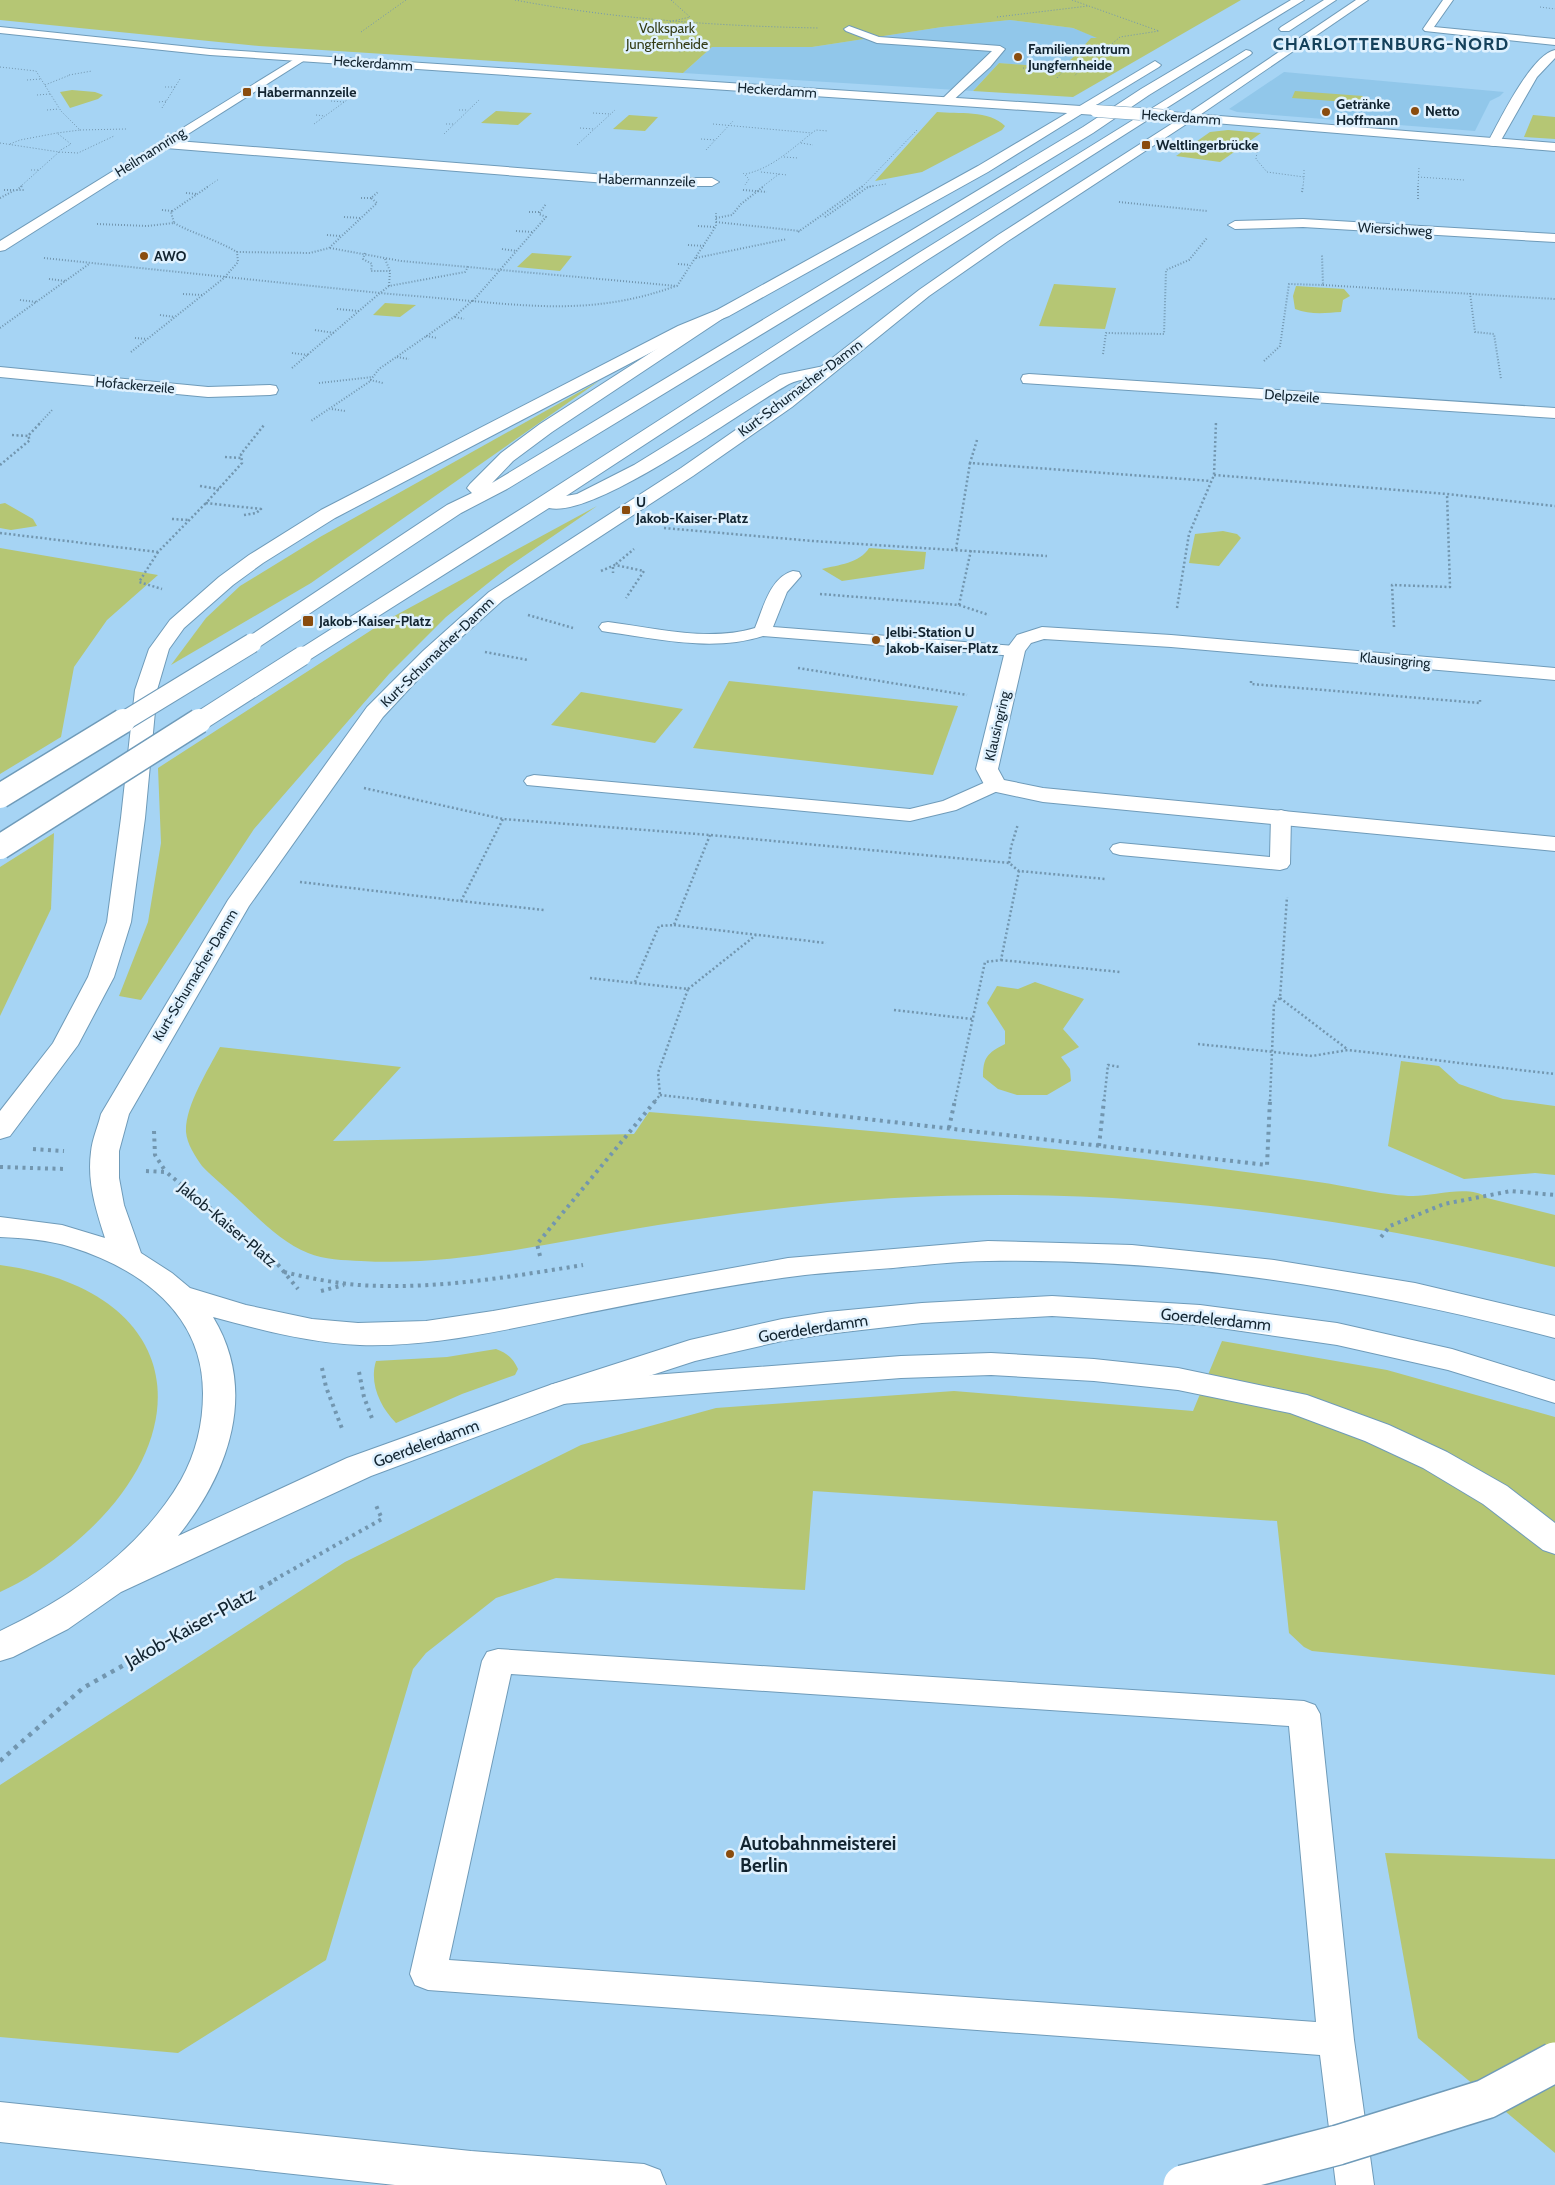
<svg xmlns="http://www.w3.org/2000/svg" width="1555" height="2185" viewBox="0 0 1555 2185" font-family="Cabin,sans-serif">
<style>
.built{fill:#91c7ea}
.green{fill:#b5c674}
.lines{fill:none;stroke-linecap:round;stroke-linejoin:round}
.service-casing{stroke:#6f9bb9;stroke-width:2}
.minor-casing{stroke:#6f9bb9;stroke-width:2}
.tertiary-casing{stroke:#6f9bb9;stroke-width:2}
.secondary-casing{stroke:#6f9bb9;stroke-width:2}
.motorway-casing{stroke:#6f9bb9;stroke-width:2}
.path-far4{stroke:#7296af;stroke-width:1;stroke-dasharray:1 2;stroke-linecap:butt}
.path-far3{stroke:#7296af;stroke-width:2;stroke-dasharray:1 2;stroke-linecap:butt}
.path-far2{stroke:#7296af;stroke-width:2.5;stroke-dasharray:2 2.5;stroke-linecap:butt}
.path-far1{stroke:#7296af;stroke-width:4;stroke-dasharray:3 4.5;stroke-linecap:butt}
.path{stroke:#7296af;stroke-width:4.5;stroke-dasharray:4 5.5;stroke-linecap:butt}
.service{fill:#fff;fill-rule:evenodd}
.minor{fill:#fff;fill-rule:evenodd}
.tertiary{fill:#fff;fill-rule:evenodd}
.secondary{fill:#fff;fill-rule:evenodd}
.motorway{fill:#fff;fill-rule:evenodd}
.tertiary-bridge-casing{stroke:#6f9bb9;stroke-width:13;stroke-linecap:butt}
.motorway-bridge-far2-casing{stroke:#6f9bb9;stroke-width:21;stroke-linecap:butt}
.motorway-bridge-far1-casing{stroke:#6f9bb9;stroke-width:27;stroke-linecap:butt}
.motorway-bridge-casing{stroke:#6f9bb9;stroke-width:42;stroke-linecap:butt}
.tertiary-bridge{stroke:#fff;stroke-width:12}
.motorway-bridge-far2{stroke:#fff;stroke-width:19}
.motorway-bridge-far1{stroke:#fff;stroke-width:24}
.motorway-bridge{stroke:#fff;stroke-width:39}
.poi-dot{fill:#8a4c0e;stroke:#dff1fe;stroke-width:2}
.labels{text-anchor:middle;stroke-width:5;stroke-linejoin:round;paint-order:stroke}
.far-park-label{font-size:14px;fill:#343c15;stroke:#dff1fe}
.far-poi-label{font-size:14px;font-weight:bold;fill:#122430;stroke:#dff1fe;text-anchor:start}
.far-street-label{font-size:14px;fill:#122430;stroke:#dff1fe}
.street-label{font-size:16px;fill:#122430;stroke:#dff1fe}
.far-district-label{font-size:18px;font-weight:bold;letter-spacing:1px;fill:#15415b;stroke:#dff1fe}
.near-street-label{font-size:19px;fill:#122430;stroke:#dff1fe}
.near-poi-label{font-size:19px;font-weight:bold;fill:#122430;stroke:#dff1fe;text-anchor:start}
</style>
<rect width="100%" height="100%" fill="#a6d4f4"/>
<g class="built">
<path d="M1010,20l63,8 26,10 -36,31 -64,-6 -26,28 -290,-18 29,-26h100l130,-20z"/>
<path d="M1284,72l220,20 -4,4 -10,5 -15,30 -238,-19 -8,-3z"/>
</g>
<g class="green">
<path d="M0,0h1241l-168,97 -100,-6 26,-28 64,5 28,-30h6l-24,-10 -63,-8 -68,7 -130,20h-100l-29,26 -424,-27 -259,-26z"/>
<path d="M72,90l23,2 8,3 -5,4 -28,9 -10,-16z"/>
<path d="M1295,91l68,5 -2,7 -69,-5z"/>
<path d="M496,111l36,2 -14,12 -37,-2z"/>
<path d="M937,112c20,2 53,-2 68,14l-3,4 -80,42 -47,9z"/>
<path d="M629,115l29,2 -13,14 -32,-2z"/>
<path d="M1533,115l22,2v22l-31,-2z"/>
<path d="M1228,130l33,3 -41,29 -44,-6 34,-24z"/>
<path d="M532,253l40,3 -12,15 -43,-4z"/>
<path d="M1054,284l62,4 -11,41 -66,-3z"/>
<path d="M1296,286l48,3 6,7 -7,4 -2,12c-15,1 -31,3 -46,-3l-2,-13z"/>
<path d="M385,303l31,2 -16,12 -27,-2z"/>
<path d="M599,381l-288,202 -140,82 35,-47 34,-32 80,-49z"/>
<path d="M5,503l28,16 4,7 -26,4 -11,-2v-24z"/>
<path d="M597,506l-89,61 -62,50 -57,57 -135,155 -113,171 -22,-4 29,-74 13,-79 -3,-75 229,-148z"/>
<path d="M1223,531l14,3 4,4 -22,28 -30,-3 6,-29z"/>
<path d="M0,548l158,27 -51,45 -33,47 -13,70 -61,37z"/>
<path d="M869,548l57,4 -2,17 -82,12 -20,-12c16,-4 38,-6 47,-21z"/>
<path d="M729,681l229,25 -25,69 -240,-27z"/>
<path d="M581,692l102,17 -28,34 -104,-18z"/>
<path d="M54,833l-3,76 -51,107v-149z"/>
<path d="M1035,982l49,17 -21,30 16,18 -18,10 9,12 1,12 -24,14h-30l-19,-6 -15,-12c0,-19 4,-24 22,-33v-13l-18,-28 10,-17 21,3z"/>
<path d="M220,1047l181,20 -68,74 301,-7 15,-22c226,19 452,38 676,71 26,4 63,13 88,13 21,0 58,-12 74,2l68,17v52c-218,-53 -436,-82 -661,-69 -80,5 -158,15 -236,27 -98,15 -198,42 -297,36 -17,-1 -37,-1 -53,-8 -29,-11 -54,-40 -78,-61 -9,-9 -20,-17 -28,-26 -7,-10 -15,-22 -16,-34 -1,-26 22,-62 34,-85z"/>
<path d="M1401,1061l38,5 20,18 44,15 52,7v69l-20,-2 -71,6 -76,-33z"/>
<path d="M0,1265c185,25 206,170 70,282 -21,17 -45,34 -70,45z"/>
<path d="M1222,1341l165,29 168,47v258l-243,-24 -8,-4 -15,-14 -12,-112 -464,-30 -8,99 -249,-12 -60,20 -70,55 -13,16 -87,291 -148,93 -178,-16v-252l345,-223 236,-117 135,-37 238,-17 239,20z"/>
<path d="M496,1349c11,4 17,9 22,20l-3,6 -53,19 -66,29c-16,-16 -27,-40 -20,-62l71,-4z"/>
<path d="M1385,1853l170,6v294l-137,-115z"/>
</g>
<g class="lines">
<g class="service-casing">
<g id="service">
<path d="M1443,0h10l-19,27 121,12v6l-130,-14 -2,-2z"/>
<path d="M849,26l30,11 121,9 5,3 -15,18 -40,36 -4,1 -5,-3 1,-2 50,-48 -115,-8 -31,-12 -2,-2z"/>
<path d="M793,571l6,1 2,4 -14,16 -14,35 242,19 6,1 3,4 -3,4 -6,1 -252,-20c-50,16 -104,3 -155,-4l-6,-1 -3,-4 3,-4 6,-1c47,6 101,20 147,6 8,-19 15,-51 38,-57z"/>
<path d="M534,775l376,34 33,-8 45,-20 7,-2 7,2 3,4 -3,4 -46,21 -46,11 -383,-36 -3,-4 3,-4z"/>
<path d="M1281,810l7,2 3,4 -1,48 -3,4 -7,2 -160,-15 -7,-2 -3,-4 3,-4 7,-2 150,14 1,-41 3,-4z"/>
<path d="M498,1649l806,52 11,4 5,9 34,326 20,145h-38l-16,-130 -892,-65 -13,-5 -5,-11 72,-313 5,-9zM511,1674l778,52 27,296 -867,-62z"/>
</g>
</g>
<g class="minor-casing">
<g id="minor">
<path d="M1555,50v8l-18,19 -37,65 -6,4 -5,-1 -1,-3c12,-22 43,-87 67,-92z"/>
<path d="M301,55l6,3 -2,2 -128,81 468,37h67l7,4 -7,4h-67l-479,-38 -161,102 -5,1v-10z"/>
<path d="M1303,219l252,15v8l-252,-15 -68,2 -7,-4 7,-4z"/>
<path d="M0,367l208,20 62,-2 6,1 2,4 -2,4 -6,1 -62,2 -208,-20z"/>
<path d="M1029,374l526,34v10l-532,-35 -2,-4 2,-4z"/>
<path d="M1042,627l129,8 384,33v12l-384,-33 -127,-8 -13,4 -6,8 -27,118 6,11 39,8 512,49v14l-512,-49 -56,-12 -11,-21 29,-118 12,-16z"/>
</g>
</g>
<g class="tertiary-casing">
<g id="tertiary">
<path d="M0,27l210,22 886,58 6,4 -6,4 -886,-60 -210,-22z"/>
<path d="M1170,112l385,31v8l-389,-32 -2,-3 2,-3z"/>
</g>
</g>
<g class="secondary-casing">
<g id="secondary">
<path d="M1079,106l4,1 2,3 -2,3 -95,59 -259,144 -39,16 -355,186 -72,45 -30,22 -49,43 -15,21 -12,41 -12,128 -14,104 -17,55 -36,68 -68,91 -10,3v-28l53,-68 35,-66 19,-55 14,-104 14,-128 14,-41 21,-29 49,-43 30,-22 72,-45 357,-184 39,-16 261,-144z"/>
<path d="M1187,114l4,1 2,3 -2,3 -183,120 -79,55 -137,111 -99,69 -190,124 -66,59 -54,58 -134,189 -120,208 -10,37v27l5,27 17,48 31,20 18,15 56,17 66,14 46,4 68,-2 67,-10 295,-53 200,-17 144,4 142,15 141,23 140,33v22c-185,-49 -375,-80 -567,-77 -31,0 -63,4 -95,7 -29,2 -59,4 -88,7 -81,10 -162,27 -242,43 -67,14 -135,29 -203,27 -50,-2 -99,-15 -147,-28 45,74 16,156 -35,219l169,-78 203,-73 140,-45 92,-21 45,-7 95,-9 130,-7 148,9 137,18 115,26 103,32v22l-107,-33 -111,-25 -137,-20 -148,-9 -130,7 -95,11 -45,7 -87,20 -123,40 -201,75 -250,116 -53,37 -55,28 -13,4v-30c70,-33 141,-82 181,-151 15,-27 22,-56 22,-87 0,-79 -62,-124 -132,-146 -22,-7 -47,-9 -71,-10v-20l62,8 43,13c-9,-28 -18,-56 -14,-86 1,-13 7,-25 10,-38l127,-214 139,-193 56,-56 66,-59 192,-124 99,-69 139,-109 79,-55z"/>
</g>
</g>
<g class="motorway-casing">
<g id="motorway">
<path d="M1291,0h13l-155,95 -56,38 -586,356 -46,24 -202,134 -7,2 -7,-2 -3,-4 3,-4 202,-134 25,-12 -5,-5 3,-4 31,-31 39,-29 177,-114h12l2,3 -179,119 -39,29 -21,22 591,-356 58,-38z"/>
<path d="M1324,0h12l-47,31h-8l-2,-2 2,-2z"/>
<path d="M1356,0h12l-177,121h-8l-2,-3z"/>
<path d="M1246,50l4,1 2,2 -2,2 -323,205 -361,236 11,-2 57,-29 146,-90 44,-9 6,2 2,3 -2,3c-13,4 -29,4 -41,10 -47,26 -194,135 -240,124l-240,152 -7,2 -7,-2 -3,-4 3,-4 234,-148 388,-250z"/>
<path d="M1155,61l6,4 -2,2 -76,46 -4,1 -6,-4z"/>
<path d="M991,1353l103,6 84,9 129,27 82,30 58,27 60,34 48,37v31l-12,-4 -60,-46 -60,-36 -58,-27 -75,-28 -112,-23 -84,-9 -103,-6 -90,3 -340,26 -11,-3 -5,-8 5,-8 11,-3 340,-26z"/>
<path d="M0,2102l471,49 173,13 16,6 6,15h-271l-395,-43z"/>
</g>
</g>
<g class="path-far4">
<path d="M515,0c100,19 201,26 303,28"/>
<path d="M671,0l19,17 -21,5 -3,12 13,8 1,11"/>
<path d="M1072,0l87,31 -39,6 -46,39"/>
<path d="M1540,7l15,2"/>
<path d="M997,17l91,-11"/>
<path d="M361,32l45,-32"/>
<path d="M1034,53l26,-5h45"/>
<path d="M0,67l36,4 25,40 19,19 -23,3 14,11 -12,7"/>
<path d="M1023,68l40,3 -6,7"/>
<path d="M69,75l23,-4"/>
<path d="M27,80l14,-1"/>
<path d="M45,85l25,-10"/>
<path d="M165,87h10"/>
<path d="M37,95l13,-1"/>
<path d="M331,101l13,1"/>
<path d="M159,102l8,-1"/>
<path d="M162,108l18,-29"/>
<path d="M47,110l12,-1"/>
<path d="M459,110h9"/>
<path d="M593,113l17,1"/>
<path d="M316,115l9,1"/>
<path d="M314,124l44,-32"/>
<path d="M446,124h8"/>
<path d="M713,124l99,9"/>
<path d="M580,128l14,1"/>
<path d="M80,130l46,-1"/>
<path d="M444,134l35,-34"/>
<path d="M701,139l15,1"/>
<path d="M0,143l59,9 -39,35"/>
<path d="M801,143l12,2"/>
<path d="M10,144l10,-4 37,-7"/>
<path d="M577,145l38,-35"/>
<path d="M706,150l27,-29"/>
<path d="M59,152l19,1 36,-17"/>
<path d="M1257,152l-1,7 11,13 37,5 -1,10"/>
<path d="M784,157l14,1"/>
<path d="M31,170h9"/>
<path d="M1304,170v7"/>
<path d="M761,172l18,2 -17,13"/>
<path d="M743,173l6,6 -4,6"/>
<path d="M746,174c29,-7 47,-27 70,-44l12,1"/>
<path d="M779,174l8,1"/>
<path d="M1418,177l46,3"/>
<path d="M207,187l12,-8"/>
<path d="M862,187l55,-57"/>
<path d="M867,187l19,-3"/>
<path d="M1418,187l1,-20"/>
</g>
<g class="path-far3">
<path d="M22,186l-5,4h8"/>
<path d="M4,190h12"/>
<path d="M743,190l24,2"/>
<path d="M1302,192l1,-6"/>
<path d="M186,193l11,1"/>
<path d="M0,198l15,-8"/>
<path d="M361,198h10"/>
<path d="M1418,199v-13"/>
<path d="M1119,202l88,9"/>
<path d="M162,210l10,1"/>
<path d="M529,212h11"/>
<path d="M344,217l17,1"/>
<path d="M825,217l43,-30 5,-1"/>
<path d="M716,218l16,-3 9,-11 23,-18"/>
<path d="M716,222l84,9"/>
<path d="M174,223c20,11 43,17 63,29"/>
<path d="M97,224l50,2 27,-3 -3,-11 38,-26"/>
<path d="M698,226l17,1"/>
<path d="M516,231l17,1"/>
<path d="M798,232l65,-46"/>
<path d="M327,235l14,1"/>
<path d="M688,245l16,1"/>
<path d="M330,248l71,13 67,6"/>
<path d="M502,249l15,2"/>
<path d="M365,253l-2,6 9,5 -1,7h19"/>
<path d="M44,258l336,35 9,-7 76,-14 3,-5 209,19 39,-60v-13"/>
<path d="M696,258l91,-19"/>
<path d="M385,259l5,12 -1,15"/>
<path d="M678,264l12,1"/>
<path d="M49,279l17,2"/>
<path d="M1323,285l232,14"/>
<path d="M1470,293l5,39 19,2 7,45"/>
<path d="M183,294l19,1"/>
<path d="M20,300l16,2"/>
<path d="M472,301c74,7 132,11 204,-15"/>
<path d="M473,301l73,-84 -7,-3 7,-10"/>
<path d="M337,309l22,2"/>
<path d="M160,315l15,2"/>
<path d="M455,317l9,2"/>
<path d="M0,328l89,-64"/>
<path d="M315,330l19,3"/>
<path d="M426,336l11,2"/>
<path d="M135,338l12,1"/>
<path d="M131,352l93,-74 14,-16 -1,-10 73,1 19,-5 48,-45 -6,-5 7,-6"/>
<path d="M292,353l16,2"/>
<path d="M1103,354l3,-21 58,1 2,-64 23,-10 18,-22"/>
<path d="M397,357l12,2"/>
<path d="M1264,361l16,-15 9,-62 34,1 -1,-30"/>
<path d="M292,368l88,-75 92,8 -18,16 -75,52 -10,13 -58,39"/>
<path d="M370,380l13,3"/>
<path d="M319,383l54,-6"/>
<path d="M332,409l13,2"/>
<path d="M39,424l14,-15"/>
<path d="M1216,424v-3"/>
</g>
<g class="path-far2">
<path d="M12,435l16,1"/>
<path d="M977,440l-7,23 241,18"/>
<path d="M225,457l16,1"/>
<path d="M0,465l30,-25 -2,-4 13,-14"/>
<path d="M1214,475l233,19 108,12"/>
<path d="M200,486l19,3"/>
<path d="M244,515l12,-2 5,-4 -55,-6 36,-40 -1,-9 23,-29"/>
<path d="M172,519l17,1"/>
<path d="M664,528l149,13 234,15"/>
<path d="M0,533l158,19 48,-49"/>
<path d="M956,549l14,-86"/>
<path d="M158,552l-19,30 23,7"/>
<path d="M616,564l18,-15"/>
<path d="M613,567v6"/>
<path d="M601,571l14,-6 29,6 -18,27"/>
<path d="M820,594l139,11 30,10"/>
<path d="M959,605l12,-55"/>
<path d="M1177,608l12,-74 25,-59 2,-53"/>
<path d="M528,615l45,13"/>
<path d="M1394,627l-2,-42 58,2 -3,-93"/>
<path d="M485,652l43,8"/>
<path d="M798,668l169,27"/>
<path d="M1251,681v3l229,19v-3"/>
<path d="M364,788l139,31 207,16 299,28 10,8 86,8"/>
<path d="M1009,863l2,-16 7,-23"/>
<path d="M300,882l161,19 42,-82"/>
<path d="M461,901l83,9"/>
<path d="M674,925l152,18"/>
<path d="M1001,960l119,12"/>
<path d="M590,978l98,11 -30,84 2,22 -5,6"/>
<path d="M635,982l24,-56 15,-1 36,-90"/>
<path d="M688,989l68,-54"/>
<path d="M1280,998l67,51"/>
<path d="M894,1010l78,9"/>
<path d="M1198,1044l114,12 36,-6 207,24"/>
<path d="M660,1095l52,6"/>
<path d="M955,1101l30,-139 16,-2 18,-89"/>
<path d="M1104,1101l4,-36 12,2"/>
<path d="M1270,1101l4,-98 6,-5 7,-101"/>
</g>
<g class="path-far1">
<path d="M701,1100l566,65 3,-65"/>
<path d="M949,1128l6,-28"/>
<path d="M154,1131l1,24 11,17"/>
<path d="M1099,1146l5,-46"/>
<path d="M33,1149l31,2"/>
<path d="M0,1167l65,2"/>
<path d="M146,1171l20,1 109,89 23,28"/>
<path d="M1381,1237l9,-11 54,-22 67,-13 44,4"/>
<path d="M540,1256l-3,-12 119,-144"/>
<path d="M284,1272c25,6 50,11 75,13 75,5 150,-8 224,-20"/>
<path d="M321,1291l23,-6"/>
<path d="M322,1368l4,19 17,44"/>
<path d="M359,1372l5,25 9,24"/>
<path d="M274,1580l108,-61 -7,-16"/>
</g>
<path class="path" d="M0,1761l83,-73 194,-109"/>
<use href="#service" class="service"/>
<use href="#minor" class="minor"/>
<use href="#tertiary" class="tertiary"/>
<use href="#secondary" class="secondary"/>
<use href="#motorway" class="motorway"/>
<g class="tertiary-bridge-casing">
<path id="tertiary-bridge" d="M1096,111l74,5"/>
</g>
<g class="motorway-bridge-far2-casing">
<g id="motorway-bridge-far2">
<path d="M121,723l131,-80"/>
<path d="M197,723l105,-67"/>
</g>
</g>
<g class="motorway-bridge-far1-casing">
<g id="motorway-bridge-far1">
<path d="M0,796l123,-75"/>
<path d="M0,847l199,-126"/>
</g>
</g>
<g class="motorway-bridge-casing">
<path id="motorway-bridge" d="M1183,2185l155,-40 148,-46 69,-37"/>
</g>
<use href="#tertiary-bridge" class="tertiary-bridge"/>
<use href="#motorway-bridge-far2" class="motorway-bridge-far2"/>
<use href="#motorway-bridge-far1" class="motorway-bridge-far1"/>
<use href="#motorway-bridge" class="motorway-bridge"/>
</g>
<g class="poi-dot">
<circle cx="1018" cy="57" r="5"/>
<rect x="242" y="87" width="10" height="10" rx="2.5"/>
<circle cx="1415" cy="111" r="5"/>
<circle cx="1326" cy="112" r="5"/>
<rect x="1141" y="140" width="10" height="10" rx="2.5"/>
<circle cx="144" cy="256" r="5"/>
<rect x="621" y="505" width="10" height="10" rx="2.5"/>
<rect x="302" y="615" width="12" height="12" rx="2.5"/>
<circle cx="876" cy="640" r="5"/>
<circle cx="730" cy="1854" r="5"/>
</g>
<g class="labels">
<g class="far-park-label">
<text x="667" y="33">Volkspark<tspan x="667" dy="16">Jungfernheide</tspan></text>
</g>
<g class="far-poi-label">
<text x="1028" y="54">Familienzentrum<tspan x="1028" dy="16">Jungfernheide</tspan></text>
<text x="257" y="97">Habermannzeile</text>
<text x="1336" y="109">Getränke<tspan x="1336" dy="16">Hoffmann</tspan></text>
<text x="1425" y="116">Netto</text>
<text x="1156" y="150">Weltlingerbrücke</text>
<text x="154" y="261">AWO</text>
<text x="636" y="507">U<tspan x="636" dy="16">Jakob-Kaiser-Platz</tspan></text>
<text x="319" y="626">Jakob-Kaiser-Platz</text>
<text x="886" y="637">Jelbi-Station U<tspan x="886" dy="16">Jakob-Kaiser-Platz</tspan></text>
</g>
<g class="far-street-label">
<text transform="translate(373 63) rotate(4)" y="5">Heckerdamm</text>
<text transform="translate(777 90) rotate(4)" y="5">Heckerdamm</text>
<text transform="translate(1181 117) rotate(4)" y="5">Heckerdamm</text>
<text transform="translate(150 152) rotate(-32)" y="5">Heilmannring</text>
<text transform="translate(647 180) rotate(2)" y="5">Habermannzeile</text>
<text transform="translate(1395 229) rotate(3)" y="5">Wiersichweg</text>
<text transform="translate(135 385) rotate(5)" y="5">Hofackerzeile</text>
<text transform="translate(800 388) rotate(-37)" y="5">Kurt-Schumacher-Damm</text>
<text transform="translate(1292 396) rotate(4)" y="5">Delpzeile</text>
<text transform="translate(437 652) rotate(-44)" y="5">Kurt-Schumacher-Damm</text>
<text transform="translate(1395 660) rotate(5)" y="5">Klausingring</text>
<text transform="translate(997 726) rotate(-77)" y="5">Klausingring</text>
<text transform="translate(195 975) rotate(-59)" y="5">Kurt-Schumacher-Damm</text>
</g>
<g class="street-label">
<text transform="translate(228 1224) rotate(40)" y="6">Jakob-Kaiser-Platz</text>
<text transform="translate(1216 1319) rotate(6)" y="6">Goerdelerdamm</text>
<text transform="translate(813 1328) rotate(-9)" y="6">Goerdelerdamm</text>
<text transform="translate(426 1443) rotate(-20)" y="6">Goerdelerdamm</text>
</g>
<g class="far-district-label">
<text x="1391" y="50">CHARLOTTENBURG-NORD</text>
</g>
<g class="near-street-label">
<text transform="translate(190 1627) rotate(-29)" y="7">Jakob-Kaiser-Platz</text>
</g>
<g class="near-poi-label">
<text x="740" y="1850">Autobahnmeisterei<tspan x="740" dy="22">Berlin</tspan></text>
</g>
</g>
</svg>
